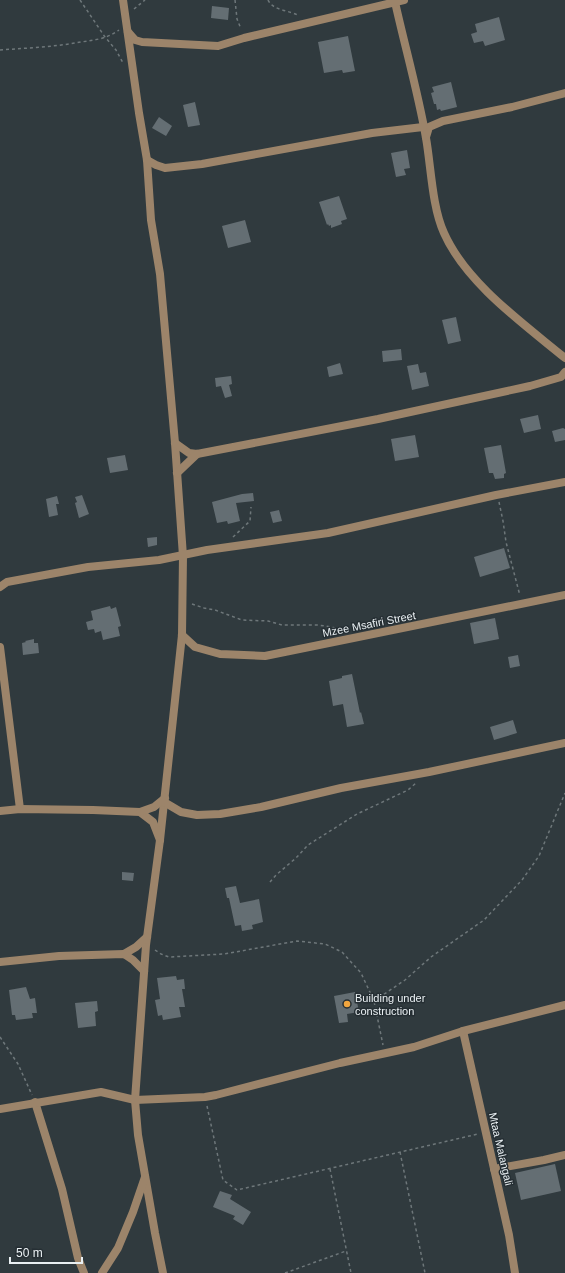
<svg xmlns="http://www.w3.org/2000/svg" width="565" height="1273" viewBox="0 0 565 1273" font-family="Arial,sans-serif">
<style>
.building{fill:#646e73}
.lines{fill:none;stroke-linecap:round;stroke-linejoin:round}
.path{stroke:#6e777a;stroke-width:1.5;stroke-dasharray:3 3;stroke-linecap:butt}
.minor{stroke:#9c846a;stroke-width:8}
.poi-dot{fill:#f1a63f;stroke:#262f34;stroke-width:1.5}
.labels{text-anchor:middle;stroke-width:3;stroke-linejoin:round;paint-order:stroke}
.street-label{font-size:11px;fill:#eaf0f3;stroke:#262f34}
.poi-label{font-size:11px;fill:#eaf0f3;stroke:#262f34;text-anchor:start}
</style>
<rect width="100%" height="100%" fill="#303a3e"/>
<g class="building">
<path d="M212,6l17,2 -1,12 -17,-2z"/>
<path d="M499,17l6,23 -20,6 -2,-5 -9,2 -3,-9 6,-2 -2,-8z"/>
<path d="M348,36l7,35 -12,2 -1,-3 -18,3 -6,-31z"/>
<path d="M451,82l6,25 -16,4 -1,-2 -3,1 -1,-6h-2l-3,-11 3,-1 -2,-5z"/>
<path d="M195,102l5,23 -12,2 -5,-22z"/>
<path d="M159,117l13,9 -6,10 -14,-8z"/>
<path d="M407,150l3,18 -6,1 2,6 -10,2 -5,-24z"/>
<path d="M339,196l8,23 -6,2 1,3 -11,4v-3l-2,1 -1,-2 -1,1 -8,-23z"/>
<path d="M245,220l6,22 -23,6 -6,-22z"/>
<path d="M456,317l5,24 -13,3 -6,-24z"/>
<path d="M401,349l1,11 -19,2 -1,-11z"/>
<path d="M340,363l3,11 -14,3 -2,-10z"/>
<path d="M418,364l2,9 6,-1 3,14 -17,4 -5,-24z"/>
<path d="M231,376l1,8 -3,1 3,11 -7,2 -4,-12 -5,1 -1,-9z"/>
<path d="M538,415l3,14 -17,4 -4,-14z"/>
<path d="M563,428l2,1v11l-10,2 -3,-11z"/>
<path d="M415,435l4,22 -24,4 -4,-22z"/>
<path d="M501,445l5,28 -2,1v4l-9,1 -2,-6h-4l-5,-25z"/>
<path d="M125,455l3,15 -18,3 -3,-15z"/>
<path d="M253,493l1,8 -18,2 4,18 -12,3 -1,-3 -10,2 -5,-21 30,-8z"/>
<path d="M82,495l7,19 -10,4 -4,-15 2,-1 -2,-5z"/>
<path d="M57,496l2,8h-3l2,11 -9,2 -3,-18z"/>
<path d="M279,510l3,11 -9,2 -3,-11z"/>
<path d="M157,537v8l-9,2 -1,-9z"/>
<path d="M504,548l6,20 -30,9 -6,-20z"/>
<path d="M110,606l1,3 5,-2 5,19 -3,1 2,9 -17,4 -2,-9 -6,2 -1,-4 -6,1 -2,-8 7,-2 -2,-9z"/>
<path d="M495,618l4,21 -25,5 -4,-21z"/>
<path d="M34,639v4h4l1,10 -16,2 -1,-12 4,-1 -1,-1z"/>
<path d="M518,655l2,11 -10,2 -2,-11z"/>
<path d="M352,674l8,39 1,-1 3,12 -17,3 -4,-23 -10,2 -4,-25 13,-3v-2z"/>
<path d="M513,720l4,13 -23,7 -4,-13z"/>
<path d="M122,872l12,1 -1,8 -11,-1z"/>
<path d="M236,886l4,17 19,-4 4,23 -11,3 1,4 -11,2 -1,-6 -6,1 -6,-28h-2l-2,-10z"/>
<path d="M176,976l1,4 7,-1 1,10h-3l3,18h-6l2,10 -18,3 -1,-5 -4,1 -3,-16 5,-1 -3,-21z"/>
<path d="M26,987l4,12 5,-1 2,15h-5l1,5 -17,2 -1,-5h-3l-3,-25z"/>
<path d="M355,992l4,20 -12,2 1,8 -9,1 -5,-27z"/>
<path d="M97,1001l1,10 -3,1 1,14 -18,2 -3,-25z"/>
<path d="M555,1164l6,27 -40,9 -6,-27z"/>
<path d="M220,1191l12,4 -2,4 21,13 -8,13 -10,-6 2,-3 -22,-9z"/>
</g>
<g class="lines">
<g class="path">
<path d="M80,0l25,37 11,13 7,13"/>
<path d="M235,0l2,19 4,10"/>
<path d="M268,0c5,11 22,10 31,16"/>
<path d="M134,9l11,-9"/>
<path d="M0,50c27,-2 54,-3 81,-8 13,-2 26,-3 38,-12"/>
<path d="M499,502l4,19 3,21 13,50 2,3"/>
<path d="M233,537l17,-16 1,-14"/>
<path d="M192,604l12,4 11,2 27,10 26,1 14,4h36l14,2 10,4"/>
<path d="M270,882l6,-7 20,-17 12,-13 49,-31 51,-24 8,-7"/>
<path d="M155,950l6,4 8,3 55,-3 73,-13 28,3 17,8 19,21 13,28 9,44"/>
<path d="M374,1001l31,-21 26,-23 53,-37 38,-40 17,-24 26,-63"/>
<path d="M0,1037l18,27 14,31"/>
<path d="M207,1106l16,74 14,10 241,-56"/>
<path d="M400,1152l25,121"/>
<path d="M330,1169l21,104"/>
<path d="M285,1273l61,-22"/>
</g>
<g class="minor">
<path d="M123,0l16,113 8,47 4,60 9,54 15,169 8,113 -1,79 -22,205 -14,105 -11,155 3,35 17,98 8,40"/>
<path d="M395,2c10,45 23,90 31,136 5,28 6,69 18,95 22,50 80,91 121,125"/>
<path d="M128,32l7,8 7,2 76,4 26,-8 160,-38"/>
<path d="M426,137l3,-10 14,-6 69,-14 53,-14"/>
<path d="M147,160l9,5 9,3 37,-4 170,-31 51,-6"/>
<path d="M175,443l14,10 8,1 181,-35 152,-33 31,-9 4,-5"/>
<path d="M177,473l20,-19"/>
<path d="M0,587l7,-5 81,-15 71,-7 48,-10 121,-17 168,-38 69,-13"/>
<path d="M182,635l13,12 25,7 45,2 300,-61"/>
<path d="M0,647l20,162"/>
<path d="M164,802l17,10 16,3 23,-1 41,-7 80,-19 88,-16 136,-29"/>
<path d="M0,811l20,-2 73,1 47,2 13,10 7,18"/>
<path d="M140,812l14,-5 11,-9"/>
<path d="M124,954l12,-7 11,-10"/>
<path d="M0,962l59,-6 65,-2 9,6 11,11"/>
<path d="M463,1031l46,204 6,38"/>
<path d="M35,1102l27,87 16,69 6,15"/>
<path d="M0,1109l101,-17 34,8 70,-3 11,-2 124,-32 74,-16 49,-16 102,-26"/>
<path d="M494,1169l50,-9 21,-5"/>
<path d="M102,1273l16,-25 15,-36 12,-35"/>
</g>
</g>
<circle class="poi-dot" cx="347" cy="1004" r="4"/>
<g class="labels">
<g class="street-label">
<text transform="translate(369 624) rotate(-11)" y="4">Mzee Msafiri Street</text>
<text transform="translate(501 1149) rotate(77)" y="4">Mtaa Malangali</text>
</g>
<g class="poi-label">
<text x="355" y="1002">Building under<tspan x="355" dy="13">construction</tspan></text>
</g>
</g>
<path d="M10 1257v6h72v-6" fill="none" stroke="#eaf0f3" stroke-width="2"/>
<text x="16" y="1257" font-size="12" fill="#eaf0f3" stroke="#262f34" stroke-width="3" paint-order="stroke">50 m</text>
</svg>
